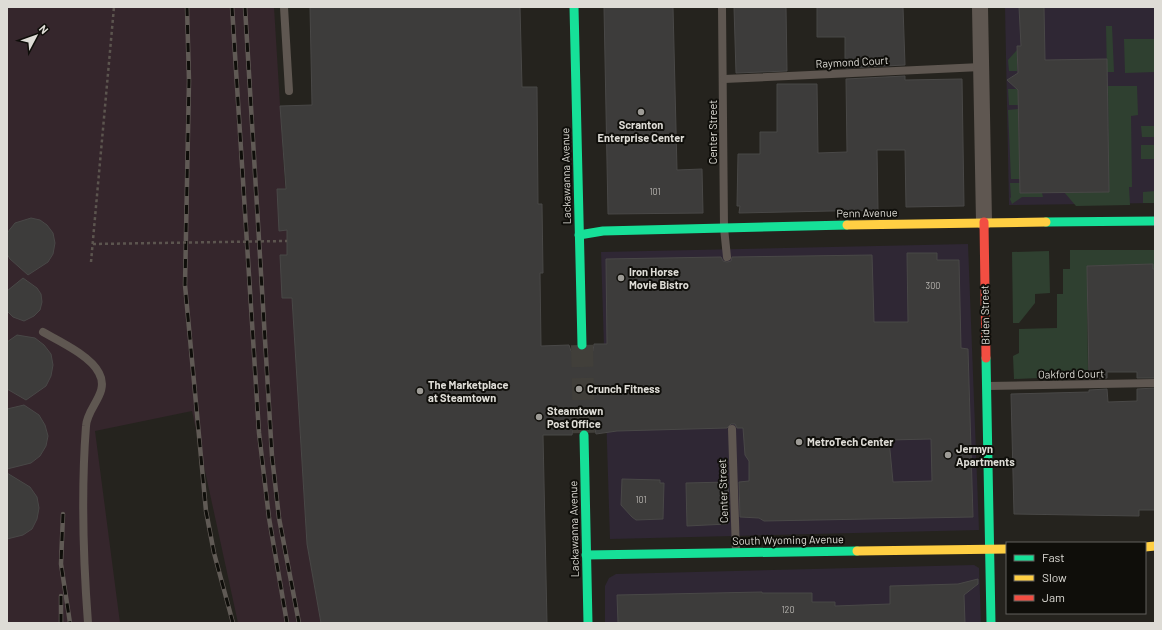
<svg xmlns="http://www.w3.org/2000/svg" width="1162" height="630" viewBox="0 0 1162 630" font-family="Barlow,sans-serif">
<style>
.commercial{fill:#2f2734}
.industrial{fill:#35262c}
.green{fill:#2f4030}
.building{fill:#3d3c3b;stroke:#494847;fill-rule:evenodd}
.lines{fill:none;stroke-linecap:round;stroke-linejoin:round}
.secondary-tunnel{stroke:#413f3a;stroke-width:22;stroke-dasharray:22 11;stroke-linecap:butt}
.path{stroke:#5c554f;stroke-width:2.5;stroke-dasharray:3 3;stroke-linecap:butt}
.lane{stroke:#5f5751;stroke-width:8}
.street{stroke:#5f5751;stroke-width:16}
.fast{stroke:#16e098;stroke-width:9}
.slow{stroke:#ffcf43;stroke-width:9}
.jam{stroke:#f24e42;stroke-width:9}
.rail-casing{stroke:#605a55;stroke-width:4.5}
.rail{stroke:#0f0e0a;stroke-width:3;stroke-dasharray:9;stroke-linecap:butt}
.path-bridge{stroke:#5c554f;stroke-width:2.5;stroke-dasharray:3 3;stroke-linecap:butt}
.poi-dot{fill:#9d9b96;stroke:#0f0e0a;stroke-width:1.5}
.labels{text-anchor:middle;stroke-width:4;stroke-linejoin:round;paint-order:stroke}
.number-label{font-size:9px;fill:#b6b4af}
.street-label{font-size:11px;fill:#dedcd6;stroke:#0f0e0a}
.poi-label{font-size:11px;font-weight:bold;fill:#dedcd6;stroke:#0f0e0a;text-anchor:start}
</style>
<rect width="100%" height="100%" fill="#25231e"/>
<g class="commercial">
<path d="M1005,7h150v196l-146,2z"/>
<path d="M968,244l11,286 -369,9 -9,-287z"/>
<path d="M974,565l5,3 2,55h-376v-37l4,-8 7,-4z"/>
</g>
<path class="industrial" d="M7,7h267l33,537 14,79h-83l-46,-212 -97,20 25,192h-113z"/>
<g class="green">
<path d="M1106,26h6l2,46h-7z"/>
<path d="M1124,39h31v33l-30,1z"/>
<path d="M1017,50v21h-8l-1,-11z"/>
<path d="M1108,86h29l1,29 -7,1 1,71h-3l1,18 -54,1 -12,-14 45,-1z"/>
<path d="M1008,89h10v16h-9z"/>
<path d="M1018,109l2,70h-9l-3,-69z"/>
<path d="M1141,126h14v11h-13z"/>
<rect x="1141" y="145" width="14" height="14"/>
<path d="M1010,183h10v10h22l1,4h-21l-10,7 -2,-5 1,-2z"/>
<path d="M1155,191v12h-12v-11z"/>
<path d="M1070,250h85v19h-2v-5l-66,2 1,110 -74,3 -1,-23 6,-3v-24l38,-1v-34h6v-25h7z"/>
<path d="M1049,251l1,42 -15,1v9l-16,20h-6l-1,-71z"/>
</g>
<g class="building">
<path d="M310,7h210l2,80h15l1,117h4l1,69h-3l1,73 28,-1 2,6 5,5 7,1 6,-2 4,-4 1,-7h13l-1,-85 115,-2 2,4 4,1 4,-1 1,-4 140,-2 2,67h34l-1,-69h30v7h22l2,88 7,1 5,168 -209,4 -5,-3 -19,-1 -1,-35 10,-1v-20l-4,-6 -2,-27h-6l-2,-4h-4l-4,4 -110,3 -21,3 -1,-5 -5,-5 -7,-1 -6,2 -4,4 -1,6h-29l4,188h-226l-14,-79 -15,-246h-10l-2,-43h7v-25l-8,1 -2,-42h9l-6,-83 32,-1zM931,439l1,42 -39,1 -4,-42z"/>
<path d="M604,7h69l4,163 25,-1 1,44 -95,1z"/>
<path d="M734,7h52l1,64 -51,2z"/>
<path d="M817,7h86l2,58 -60,3v-31h-28z"/>
<path d="M1019,7h25l1,53 62,-1 2,133 -89,1 -2,-103 -11,-10 11,-7 -1,-27h4z"/>
<path d="M905,76v4l57,-1 2,127 -58,1 -1,-57h-28l1,60 -139,3 1,-7h-3l1,-52h22v-22h17v-48h40l1,69 29,-1 -1,-73z"/>
<path d="M31,218l9,2 7,5 6,8 2,10 -2,11 -5,8 -20,13 -18,-16 -3,-5v-21l8,-10z"/>
<path d="M1153,264v5h2v109h-18v-6h-30v6l-18,1 -2,-113z"/>
<path d="M23,278l14,10 4,6 1,8 -2,8 -6,6 -10,5 -11,-4 -6,-6v-20z"/>
<path d="M17,335l18,3 9,7 7,9 2,11 -2,11 -5,10 -20,14 -19,-11v-47z"/>
<path d="M1155,388v122h-16v6l-125,-2 -3,-120 78,-2v-2l18,-1 1,13 29,-1v-12z"/>
<path d="M24,405l15,10 6,10 3,11 -2,10 -6,10 -9,7 -24,6v-60z"/>
<path d="M7,473l23,14 7,10 2,11 -2,11 -5,10 -9,6 -16,4z"/>
<path d="M622,479l38,1v3h4l-1,36 -27,1 -4,-3 -11,-12z"/>
<path d="M728,482l1,34 -2,-1v9l-40,2 -1,-43z"/>
<path d="M978,579v5l-14,11 1,28h-347l-1,-28 145,-3v1h50v9h23v4l55,-2v-18l68,-2z"/>
</g>
<g class="lines">
<path class="secondary-tunnel" d="M582,345l2,90"/>
<path class="path" d="M91,262l23,-255"/>
<g class="lane">
<path d="M284,7l5,84"/>
<path d="M722,7l2,221 3,29"/>
<path d="M724,79l257,-12"/>
<path d="M43,332c16,9 48,24 56,41 11,20 -12,34 -13,53 -5,66 -3,131 2,197"/>
<path d="M987,386l168,-3"/>
<path d="M732,429l4,123"/>
</g>
<path class="street" d="M980,7l4,215"/>
<g class="fast">
<path d="M574,7l8,338"/>
<path d="M1046,222l109,-1"/>
<path d="M579,235l24,-4 244,-6"/>
<path d="M986,358l5,265"/>
<path d="M584,435l4,188"/>
<path d="M586,555l271,-4"/>
</g>
<g class="slow">
<path d="M847,225l199,-3"/>
<path d="M1145,547l10,-1"/>
<path d="M857,551l150,-2"/>
</g>
<path class="jam" d="M984,222l2,136"/>
<g class="rail-casing">
<g id="rail">
<path d="M187,7l2,74 -4,204 21,226 8,42 19,70"/>
<path d="M232,7l27,426 10,85 18,105"/>
<path d="M245,7l27,449 7,62 20,105"/>
<path d="M63,514l-2,50 9,59"/>
<path d="M61,596v27"/>
</g>
</g>
<use href="#rail" class="rail"/>
<path class="path-bridge" d="M93,244l194,-3"/>
</g>
<g class="poi-dot">
<circle cx="641" cy="112" r="4"/>
<circle cx="621" cy="278" r="4"/>
<circle cx="579" cy="389" r="4"/>
<circle cx="420" cy="391" r="4"/>
<circle cx="539" cy="417" r="4"/>
<circle cx="799" cy="442" r="4"/>
<circle cx="948" cy="455" r="4"/>
</g>
<g class="labels">
<g class="number-label">
<text x="655" y="195">101</text>
<text x="933" y="289">300</text>
<text x="641" y="503">101</text>
<text x="788" y="613">120</text>
</g>
<g class="street-label">
<text transform="translate(852 62) rotate(-3)" y="4">Raymond Court</text>
<text transform="translate(713 132) rotate(-90)" y="4">Center Street</text>
<text transform="translate(566 176) rotate(-91)" y="4">Lackawanna Avenue</text>
<text transform="translate(867 213) rotate(-1)" y="4">Penn Avenue</text>
<text transform="translate(985 315) rotate(-91)" y="4">Biden Street</text>
<text transform="translate(1071 374) rotate(-1)" y="4">Oakford Court</text>
<text transform="translate(723 491) rotate(-92)" y="4">Center Street</text>
<text transform="translate(574 529) rotate(-91)" y="4">Lackawanna Avenue</text>
<text transform="translate(788 540) rotate(-1)" y="4">South Wyoming Avenue</text>
</g>
<g class="poi-label">
<text x="641" y="129" text-anchor="middle">Scranton<tspan x="641" dy="13">Enterprise Center</tspan></text>
<text x="629" y="276">Iron Horse<tspan x="629" dy="13">Movie Bistro</tspan></text>
<text x="428" y="389">The Marketplace<tspan x="428" dy="13">at Steamtown</tspan></text>
<text x="587" y="393">Crunch Fitness</text>
<text x="547" y="415">Steamtown<tspan x="547" dy="13">Post Office</tspan></text>
<text x="807" y="446">MetroTech Center</text>
<text x="956" y="453">Jermyn<tspan x="956" dy="13">Apartments</tspan></text>
</g>
</g>
<rect width="1162" height="630" fill="none" stroke="#dedcd6" stroke-width="16"/>
<rect x="1006" y="542" width="140" height="72" fill="#0f0e0a" stroke="#62605c"/>
<rect x="1014" y="555" width="20" height="6" fill="#16e098" stroke="#62605c"/>
<text x="1042" y="562" font-size="12" fill="#dedcd6">Fast</text>
<rect x="1014" y="575" width="20" height="6" fill="#ffcf43" stroke="#62605c"/>
<text x="1042" y="582" font-size="12" fill="#dedcd6">Slow</text>
<rect x="1014" y="595" width="20" height="6" fill="#f24e42" stroke="#62605c"/>
<text x="1042" y="602" font-size="12" fill="#dedcd6">Jam</text>
<g transform="translate(36 36) rotate(49)" stroke="#0f0e0a" stroke-width="3" paint-order="stroke">
<path d="M0-3L7 15L0 10L-7 15Z" fill="#dedcd6"/>
<text y="-6" font-size="11" font-weight="bold" text-anchor="middle" fill="#dedcd6">N</text>
</g>
</svg>
